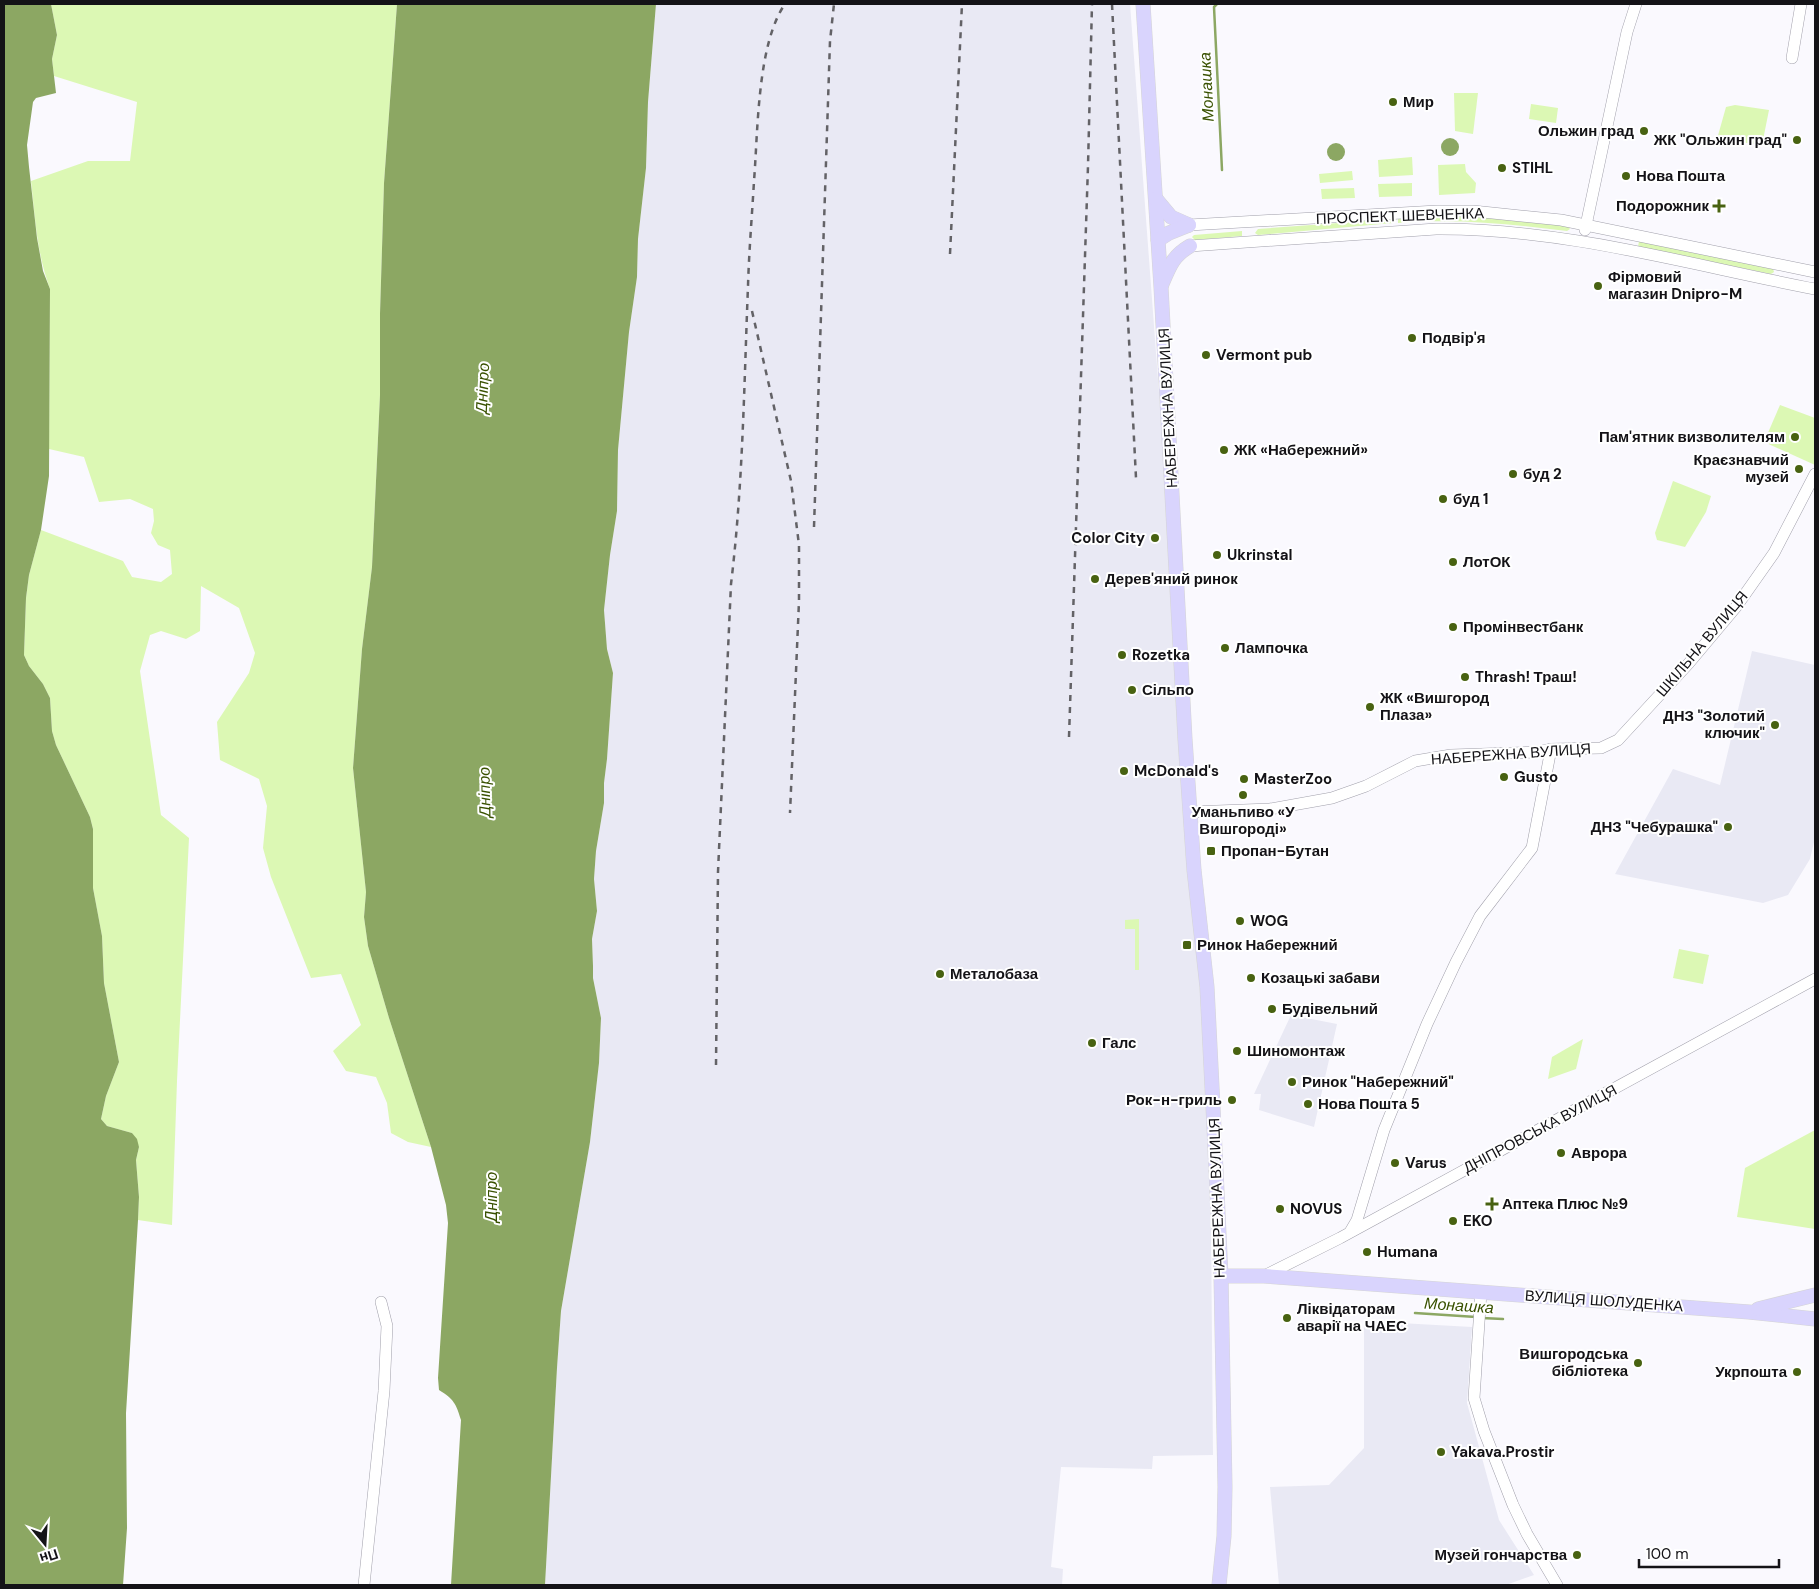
<svg xmlns="http://www.w3.org/2000/svg" width="1819" height="1589" viewBox="0 0 1819 1589" font-family="'DM Sans',sans-serif">
<style>
.built{fill:#e9e9f4}
.green{fill:#dcf8b4}
.water{fill:#8ca763}
.lines{fill:none;stroke-linecap:round;stroke-linejoin:round}
.stream{stroke:#8ca763;stroke-width:2.5}
.minor-casing{stroke:#a1a0ab;stroke-width:12}
.major-casing{stroke:#d5d5d5;stroke-width:15}
.minor{stroke:#fff;stroke-width:11}
.major{stroke:#d9d4fd;stroke-width:14}
.rail{stroke:#636266;stroke-width:2.5;stroke-dasharray:6 6;stroke-linecap:butt}
.poi-dot{fill:#486211;stroke:#fff;stroke-width:2}
.labels{text-anchor:middle;stroke-width:4;stroke-linejoin:round;paint-order:stroke}
.poi-label{font-size:15px;font-weight:bold;fill:#141317;stroke:#fff;text-anchor:start}
.street-label{font-size:15px;fill:#141317;stroke:#fff}
.water-label{font-size:16px;font-style:italic;fill:#395101;stroke:#fff}
</style>
<rect width="100%" height="100%" fill="#faf9fe"/>
<g class="built">
<path d="M656,4h474l56,751 24,357 3,343 -60,1 -1,13 -91,-2 -10,100 12,2 -1,16h-517l12,-217 4,-57 29,-169 9,-79 2,-45 -8,-40v-12l-1,-27 5,-28 -3,-32 2,-28 8,-48v-20l3,-24 6,-86 -6,-24 -3,-39 6,-55 7,-44 1,-61 11,-118 8,-55 1,-38 8,-71 2,-66z"/>
<path d="M1752,651l63,14v173l-5,21 -22,36 -25,8 -148,-29 58,-105 47,16z"/>
<path d="M1291,1015l46,9 -23,103 -55,-17 2,-16h-7z"/>
<path d="M1364,1321l108,6 -5,76 32,117 35,55 -28,10h-227l-9,-98 59,-2 35,-37z"/>
</g>
<g class="green">
<path d="M51,4h346l-13,179 -4,131v81l-8,172 -10,82 -9,119 13,124 -2,25 4,29 21,72 42,129 -23,-5 -17,-9 -4,-30 -11,-26 -30,-6 -13,-20 28,-26 -20,-51 -30,4 -40,-101 -8,-29 4,-42 -8,-27 -39,-19 -3,-38 32,-49 6,-20 -16,-45 -38,-22 -1,45 -14,8 -25,-8 -11,4 -10,36 21,144 28,23 -12,243 -5,144 -34,-5 1,-23 -3,-37 3,-13 -7,-14 -25,-7 -6,-7 5,-23 13,-34 -15,-79 -2,-47 -9,-48v-59l-3,-12 -34,-72 -4,-14 -2,-33 -7,-14 -14,-18 -5,-11 2,-57 3,-23 12,-45 82,31 9,16 29,5 11,-8 -2,-24 -12,-5 -7,-12 3,-12 -1,-12 -23,-10 -31,3 -15,-45 -35,-8 1,-160c-13,-35 -15,-71 -19,-108l57,-20h42l7,-59 -83,-26 -2,-17 5,-24z"/>
<path d="M1454,93h24l-5,41 -18,-3z"/>
<path d="M1531,104l27,4 -2,15 -27,-4z"/>
<path d="M1735,105l34,5 -7,35 -45,-6 9,-32z"/>
<path d="M1412,157l1,18 -34,2 -1,-17z"/>
<path d="M1465,164l1,8 10,11 -1,10 -36,2 -1,-30z"/>
<path d="M1352,171l1,9 -33,3 -1,-9z"/>
<path d="M1412,183v13l-33,1 -1,-13z"/>
<path d="M1354,188l1,10 -33,1 -1,-10z"/>
<path d="M1422,216h53l93,10 2,3 -3,2c-56,-7 -111,-13 -169,-8v-5z"/>
<path d="M1393,219v4l-135,12 -3,-2 3,-4z"/>
<path d="M1242,231v5l-47,4 -3,-3 2,-2z"/>
<path d="M1639,241l134,28 1,3 -3,2 -133,-27z"/>
<path d="M1780,405l35,13v47l-51,-23z"/>
<path d="M1673,481l38,15 -5,16 -21,35 -28,-7 -2,-7z"/>
<path d="M1139,919v51h-4v-41h-10v-9z"/>
<path d="M1679,949l30,6 -6,29 -30,-6z"/>
<path d="M1583,1039l-7,30 -28,10 4,-22z"/>
<path d="M1815,1130v99l-78,-12 8,-49z"/>
</g>
<g class="water">
<path d="M4,4h47l6,31 -5,24 4,34 -20,5 -3,4 -6,43 2,22 8,71 6,33 7,18 -1,187 -8,54 -12,45 -3,23 -2,57 5,11 14,18 7,14 2,33 4,14 34,72 3,12v59l9,48 2,47 15,79 -13,34 -5,23 6,7 25,7 5,6 2,8 -3,13 3,37 -1,23 -12,193 1,115 -4,57h-119z"/>
<path d="M397,4h259l-8,98 -2,66 -8,71 -1,38 -8,55 -11,118 -1,61 -7,44 -6,55 3,39 6,24 -6,86 -3,24v20l-8,48 -2,28 3,32 -5,28 1,27v12l8,40 -2,45 -9,79 -29,169 -4,57 -12,217h-94l10,-165c-5,-16 -7,-21 -22,-30l-1,-12 10,-155 -2,-18 -15,-58 -42,-129 -21,-72 -4,-29 2,-25 -13,-124 9,-119 10,-82 8,-172v-81l4,-131z"/>
<circle cx="1450" cy="147" r="9"/>
<circle cx="1336" cy="152" r="9"/>
</g>
<g class="lines">
<g class="stream">
<path d="M1217,4l-3,3 8,163"/>
<path d="M1415,1313l61,4"/>
<path d="M1482,1318l21,1"/>
</g>
<g class="minor-casing">
<g id="minor">
<path d="M1792,58l9,-54"/>
<path d="M1189,225l248,-14h36l88,9 254,52"/>
<path d="M1585,230l42,-198 9,-28"/>
<path d="M1190,246l246,-17c129,-1 254,36 379,60"/>
<path d="M1190,812l80,-3 62,-11 34,-12 49,-25 36,-6 86,-3 14,-3 50,-1 17,-8 71,-77 47,-56 38,-54 41,-79"/>
<path d="M1350,1232l7,-12 27,-90 43,-106 29,-62 24,-46 52,-68 19,-99"/>
<path d="M1264,1276l76,-38 475,-259"/>
<path d="M1481,1292l-7,106 10,33 29,74 14,29 30,51"/>
<path d="M364,1585l20,-194 3,-65 -6,-24"/>
</g>
</g>
<g class="major-casing">
<g id="major">
<path d="M1143,4l18,283 24,452 9,131 13,117 6,120 8,169 4,211 -1,49 -5,49"/>
<path d="M1156,199l15,18 18,8"/>
<path d="M1158,240l11,-7 20,-8"/>
<path d="M1162,284c8,-19 11,-28 28,-38"/>
<path d="M1221,1276h43l485,36 66,7"/>
<path d="M1758,1309l57,-14"/>
</g>
</g>
<use href="#minor" class="minor"/>
<use href="#major" class="major"/>
<g class="rail">
<path d="M1112,4l24,474"/>
<path d="M950,254l12,-250"/>
<path d="M752,311l39,170 8,64v56l-9,212"/>
<path d="M814,527l16,-486 4,-37"/>
<path d="M1069,737l19,-571 4,-162"/>
<path d="M716,1065l2,-193 13,-288c12,-99 13,-198 17,-298 1,-35 4,-70 6,-105 4,-49 3,-137 31,-177"/>
</g>
</g>
<g class="poi-dot">
<circle cx="1393" cy="102" r="5"/>
<circle cx="1644" cy="131" r="5"/>
<circle cx="1797" cy="140" r="5"/>
<circle cx="1502" cy="168" r="5"/>
<circle cx="1626" cy="176" r="5"/>
<path d="M1716.5 198.5h5v5h5v5h-5v5h-5v-5h-5v-5h5z"/>
<circle cx="1598" cy="286" r="5"/>
<circle cx="1412" cy="338" r="5"/>
<circle cx="1206" cy="355" r="5"/>
<circle cx="1795" cy="437" r="5"/>
<circle cx="1224" cy="450" r="5"/>
<circle cx="1799" cy="469" r="5"/>
<circle cx="1513" cy="474" r="5"/>
<circle cx="1443" cy="499" r="5"/>
<circle cx="1155" cy="538" r="5"/>
<circle cx="1217" cy="555" r="5"/>
<circle cx="1453" cy="562" r="5"/>
<circle cx="1095" cy="579" r="5"/>
<circle cx="1453" cy="627" r="5"/>
<circle cx="1225" cy="648" r="5"/>
<circle cx="1122" cy="655" r="5"/>
<circle cx="1465" cy="677" r="5"/>
<circle cx="1132" cy="690" r="5"/>
<circle cx="1370" cy="707" r="5"/>
<circle cx="1775" cy="725" r="5"/>
<circle cx="1124" cy="771" r="5"/>
<circle cx="1504" cy="777" r="5"/>
<circle cx="1244" cy="779" r="5"/>
<circle cx="1243" cy="795" r="5"/>
<circle cx="1728" cy="827" r="5"/>
<rect x="1206" y="846" width="10" height="10" rx="2.5"/>
<circle cx="1240" cy="921" r="5"/>
<rect x="1182" y="940" width="10" height="10" rx="2.5"/>
<circle cx="940" cy="974" r="5"/>
<circle cx="1251" cy="978" r="5"/>
<circle cx="1272" cy="1009" r="5"/>
<circle cx="1092" cy="1043" r="5"/>
<circle cx="1237" cy="1051" r="5"/>
<circle cx="1292" cy="1082" r="5"/>
<circle cx="1232" cy="1100" r="5"/>
<circle cx="1308" cy="1104" r="5"/>
<circle cx="1561" cy="1153" r="5"/>
<circle cx="1395" cy="1163" r="5"/>
<path d="M1489.5 1196.5h5v5h5v5h-5v5h-5v-5h-5v-5h5z"/>
<circle cx="1280" cy="1209" r="5"/>
<circle cx="1453" cy="1221" r="5"/>
<circle cx="1367" cy="1252" r="5"/>
<circle cx="1287" cy="1318" r="5"/>
<circle cx="1638" cy="1363" r="5"/>
<circle cx="1797" cy="1372" r="5"/>
<circle cx="1441" cy="1452" r="5"/>
<circle cx="1577" cy="1555" r="5"/>
</g>
<g class="labels">
<g class="poi-label">
<text x="1403" y="107">Мир</text>
<text x="1634" y="136" text-anchor="end">Ольжин град</text>
<text x="1787" y="145" text-anchor="end">ЖК "Ольжин град"</text>
<text x="1512" y="173">STIHL</text>
<text x="1636" y="181">Нова Пошта</text>
<text x="1709" y="211" text-anchor="end">Подорожник</text>
<text x="1608" y="282">Фірмовий<tspan x="1608" dy="17">магазин Dnipro-M</tspan></text>
<text x="1422" y="343">Подвір'я</text>
<text x="1216" y="360">Vermont pub</text>
<text x="1785" y="442" text-anchor="end">Пам'ятник визволителям</text>
<text x="1234" y="455">ЖК «Набережний»</text>
<text x="1789" y="465" text-anchor="end">Краєзнавчий<tspan x="1789" dy="17">музей</tspan></text>
<text x="1523" y="479">буд 2</text>
<text x="1453" y="504">буд 1</text>
<text x="1145" y="543" text-anchor="end">Color City</text>
<text x="1227" y="560">Ukrinstal</text>
<text x="1463" y="567">ЛотОК</text>
<text x="1105" y="584">Дерев'яний ринок</text>
<text x="1463" y="632">Промінвестбанк</text>
<text x="1235" y="653">Лампочка</text>
<text x="1132" y="660">Rozetka</text>
<text x="1475" y="682">Thrash! Траш!</text>
<text x="1142" y="695">Сільпо</text>
<text x="1380" y="703">ЖК «Вишгород<tspan x="1380" dy="17">Плаза»</tspan></text>
<text x="1765" y="721" text-anchor="end">ДНЗ "Золотий<tspan x="1765" dy="17">ключик"</tspan></text>
<text x="1134" y="776">McDonald's</text>
<text x="1514" y="782">Gusto</text>
<text x="1254" y="784">MasterZoo</text>
<text x="1243" y="817" text-anchor="middle">Уманьпиво «У<tspan x="1243" dy="17">Вишгороді»</tspan></text>
<text x="1718" y="832" text-anchor="end">ДНЗ "Чебурашка"</text>
<text x="1221" y="856">Пропан-Бутан</text>
<text x="1250" y="926">WOG</text>
<text x="1197" y="950">Ринок Набережний</text>
<text x="950" y="979">Металобаза</text>
<text x="1261" y="983">Козацькі забави</text>
<text x="1282" y="1014">Будівельний</text>
<text x="1102" y="1048">Галс</text>
<text x="1247" y="1056">Шиномонтаж</text>
<text x="1302" y="1087">Ринок "Набережний"</text>
<text x="1222" y="1105" text-anchor="end">Рок-н-гриль</text>
<text x="1318" y="1109">Нова Пошта 5</text>
<text x="1571" y="1158">Аврора</text>
<text x="1405" y="1168">Varus</text>
<text x="1502" y="1209">Аптека Плюс №9</text>
<text x="1290" y="1214">NOVUS</text>
<text x="1463" y="1226">EKO</text>
<text x="1377" y="1257">Humana</text>
<text x="1297" y="1314">Ліквідаторам<tspan x="1297" dy="17">аварії на ЧАЕС</tspan></text>
<text x="1628" y="1359" text-anchor="end">Вишгородська<tspan x="1628" dy="17">бібліотека</tspan></text>
<text x="1787" y="1377" text-anchor="end">Укрпошта</text>
<text x="1451" y="1457">Yakava.Prostir</text>
<text x="1567" y="1560" text-anchor="end">Музей гончарства</text>
</g>
<g class="street-label">
<text transform="translate(1400 216) rotate(-2)" y="5">ПРОСПЕКТ ШЕВЧЕНКА</text>
<text transform="translate(1168 408) rotate(-93)" y="5">НАБЕРЕЖНА ВУЛИЦЯ</text>
<text transform="translate(1702 644) rotate(-50)" y="5">ШКІЛЬНА ВУЛИЦЯ</text>
<text transform="translate(1511 754) rotate(-4)" y="5">НАБЕРЕЖНА ВУЛИЦЯ</text>
<text transform="translate(1540 1129) rotate(-28)" y="5">ДНІПРОВСЬКА ВУЛИЦЯ</text>
<text transform="translate(1217 1198) rotate(-92)" y="5">НАБЕРЕЖНА ВУЛИЦЯ</text>
<text transform="translate(1604 1301) rotate(4)" y="5">ВУЛИЦЯ ШОЛУДЕНКА</text>
</g>
<g class="water-label">
<text transform="translate(1206 87) rotate(-93)" y="6">Монашка</text>
<text transform="translate(482 388) rotate(-87)" y="6">Дніпро</text>
<text transform="translate(484 792) rotate(-91)" y="6">Дніпро</text>
<text transform="translate(491 1197) rotate(-90)" y="6">Дніпро</text>
<text transform="translate(1459 1305) rotate(4)" y="6">Монашка</text>
</g>
</g>
<rect width="1819" height="1589" fill="none" stroke="#141317" stroke-width="10"/>
<g transform="translate(45 1544) rotate(162)" stroke="#ffffff" stroke-width="4" paint-order="stroke">
<path d="M0-4L9 19L0 12L-9 19Z" fill="#141317"/>
<text y="-8" font-size="14" font-weight="bold" text-anchor="middle" fill="#141317">Пн</text>
</g>
<path d="M1639 1559v8h140v-8" fill="none" stroke="#141317" stroke-width="2.5"/>
<text x="1646" y="1559" font-size="15" fill="#141317" stroke="#ffffff" stroke-width="4" paint-order="stroke">100 m</text>
</svg>
